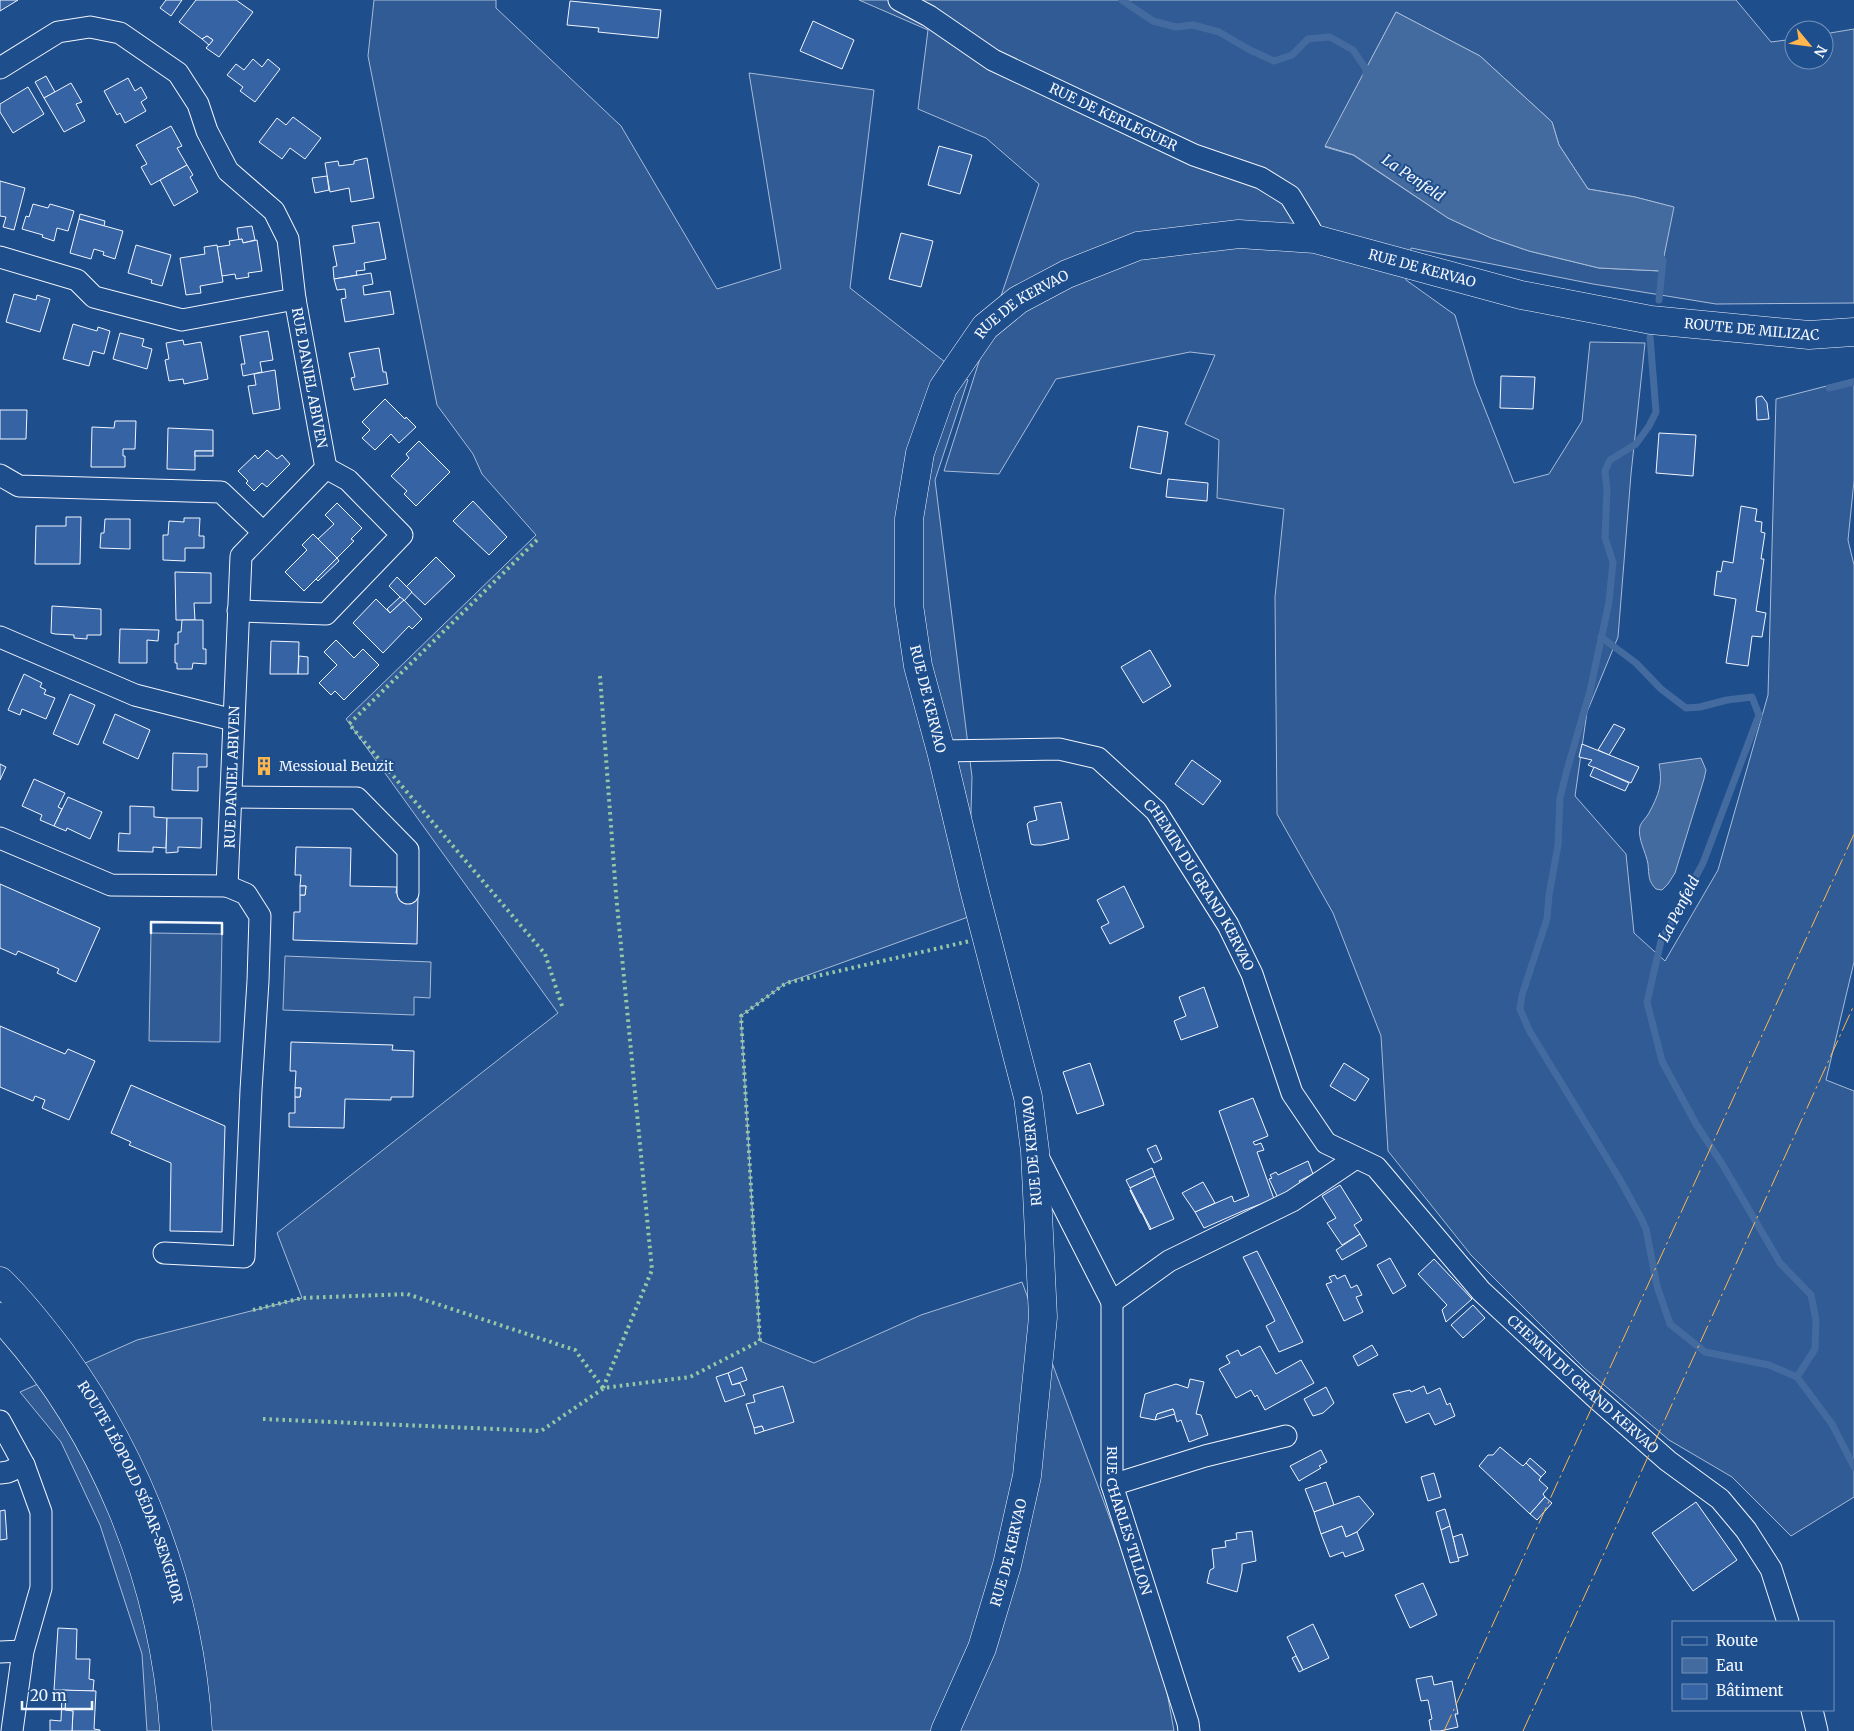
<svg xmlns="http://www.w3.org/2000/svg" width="1854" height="1731" viewBox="0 0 1854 1731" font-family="Merriweather,serif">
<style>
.built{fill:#305b95;stroke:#a8bbd7;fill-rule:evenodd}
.water{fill:#446ba0;stroke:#a8bbd7}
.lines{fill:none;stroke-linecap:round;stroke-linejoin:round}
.stream{stroke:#446ba0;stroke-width:7}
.building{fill:#3563a3;stroke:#f2f6ff}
.minor-casing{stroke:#f2f6ff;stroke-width:23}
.secondary-casing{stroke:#f2f6ff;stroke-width:29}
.minor{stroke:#1f4e8c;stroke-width:21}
.secondary{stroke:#1f4e8c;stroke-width:28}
.hedge{stroke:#97c8a6;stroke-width:4;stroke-dasharray:2.5 4;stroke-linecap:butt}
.wall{stroke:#f2f6ff;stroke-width:2.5}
.power{stroke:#ffb74d;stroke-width:1;stroke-dasharray:18 4 2.5 4;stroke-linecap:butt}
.labels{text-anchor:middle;stroke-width:4;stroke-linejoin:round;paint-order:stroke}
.street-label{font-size:14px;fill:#f2f6ff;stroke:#1f4e8c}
.poi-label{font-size:14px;fill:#f2f6ff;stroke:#1f4e8c;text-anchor:start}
.water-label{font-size:15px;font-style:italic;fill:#f2f6ff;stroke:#1f4e8c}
</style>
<rect width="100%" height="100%" fill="#1f4e8c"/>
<g class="built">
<path d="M374,0h122v8l125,118 96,163 64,-20 -32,-196 125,17 -24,198 118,92 -33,100 37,297 -4,140 -182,66 -45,33 19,325 54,22 107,-48 101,-33 138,371 14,78h-1027l-5,-77 -42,-129 -39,-83 -41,-50 117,-52 165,-42 -25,-65 281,-220 -212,-294 190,-184 -54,-61 -9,-20 -36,-49 -69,-349z"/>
<path d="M859,0h877l35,42 23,-3v21h30v-26l30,-5v274l-138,1 -123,-20 -182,-36 -5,32 49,35 20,69 39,99 35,-9 33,-53 8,-79 55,1 -14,131 -13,163 -31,75 -12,84 51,58 8,79 31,28 53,-91 50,-175 8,-296 78,-20v102l-6,59 6,25v397l-28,118 28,11v406l-63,39 -59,-59 -63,-37 -85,-72 -113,-113 -83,-104 -7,-115 -48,-123 -56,-99 -2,-217 9,-88 -67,-11 2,-58 -34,-16 30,-69 -25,-3 -134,27 -57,95 -55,-3 39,-122 56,-165 -53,-46 -68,-29 10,-79zM1396,12l84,44 72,66 7,23 29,44 47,8 38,10 -12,64 -62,-3 -70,-17 -38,-13 -43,-20 -95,-63 -28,-8z"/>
<path d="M151,933l71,1 -2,108 -71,-1z"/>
<path d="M285,956l146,6 -1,36 -16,-1v18l-131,-5z"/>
</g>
<g class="water">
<path d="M1396,12l84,44 72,66 7,23 29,44 47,8 39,10 -13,64 -62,-3 -70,-17 -38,-13 -43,-20 -94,-63 -29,-9z"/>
<path d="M1701,758l5,12 -2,9 -29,94 -7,11 -6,6 -6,-1c-8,-8 -7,-14 -8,-25 -2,-12 -11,-26 -8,-38 2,-5 7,-9 9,-13 10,-19 14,-29 10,-49z"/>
</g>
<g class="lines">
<g class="stream">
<path d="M1122,0l31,21 23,6 17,-2 26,7 31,18 24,11 18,-6 16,-16 22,-2 23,13 13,19v9"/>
<path d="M1658,253l5,7 -4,40"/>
<path d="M1650,337l6,75 -7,14 -13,18 -26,16 -5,11 2,19 -2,48 8,24 -4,40 -19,89 -23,79 -7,28 -2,47 -9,50 -2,24 -25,76 -2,14 9,21 90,148 22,40 5,11 11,57 13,38 35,28 64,13 28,12 35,47 22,43"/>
<path d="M1829,388l25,-6"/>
<path d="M1601,637l35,26 25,26 25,19 14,-1 27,-7 25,-3 7,18 -56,148 -42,78 -14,61 15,59 34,63 28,43 56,96 31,32 5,25 -1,29 -18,28"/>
</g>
</g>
<g class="building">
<path d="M0,0h18l-18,11z"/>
<path d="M166,0h16l-11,16 -11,-8z"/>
<path d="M196,0h40l17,12 -34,45 -13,-9 7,-8 -6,-4 -5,3 -23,-17z"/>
<path d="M570,1l91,9 -3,28 -60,-6 1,-4 -32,-3z"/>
<path d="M813,21l41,19 -12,29 -42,-18z"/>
<path d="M207,36l6,4 -4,5 -7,-6z"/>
<path d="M253,59l9,8 6,-8 12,10 -25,33 -15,-11 3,-4 -16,-12 9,-11 8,6z"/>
<path d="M46,76l9,16 -11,6 -9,-16z"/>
<path d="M128,78l7,13 6,-4 6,11 -6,4 5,9 -21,12 -5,-10 -3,2 -13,-24z"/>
<path d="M71,83l11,19 -6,2 9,17 -21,11 -20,-34z"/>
<path d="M28,87l16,27 -31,19 -13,-21v-8z"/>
<path d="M293,117l28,21 -16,21 -15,-11 -8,11 -23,-17 18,-24 9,7z"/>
<path d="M171,126l11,20 -5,2 10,17 -36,20 -10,-18 6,-3 -11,-19z"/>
<path d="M939,146l33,9 -12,39 -32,-9z"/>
<path d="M367,158l7,40 -23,4 -2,-14 -19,4 -5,-29 13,-2 1,5 15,-2v-3z"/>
<path d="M187,165l6,10 -3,2 8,15 -24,14 -14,-26z"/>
<path d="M327,176l2,14 -14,3 -3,-15z"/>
<path d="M0,181l25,7 -11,42 -11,-3 3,-10 -6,-1z"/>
<path d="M33,204l15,4 2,-4 24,7 -6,20 -11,-3 -3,13 -12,-4 1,-2 -21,-6 4,-13 3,1z"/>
<path d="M80,214l25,7 -1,5 -25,-7z"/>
<path d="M79,219l44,12 -8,28 -12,-4 1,-3 -10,-3 -3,10 -21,-6z"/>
<path d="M379,222l7,37 -22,4 1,7 -9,1 1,4 -23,4 -1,-12 4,-1 -4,-20 22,-3 -3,-17z"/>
<path d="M252,226l3,14 -12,3 -1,-4 -3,1 -2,-12z"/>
<path d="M901,233l32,8 -12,46 -32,-8z"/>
<path d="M242,239l1,4 14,-3 5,31 -14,2 1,4 -13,2 -1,-5 -13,2 -5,-29 13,-2 -1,-4z"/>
<path d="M136,245l35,10 -9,31 -11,-3 1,-3 -24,-7z"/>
<path d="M217,245l6,37 -23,4 1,7 -15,2 -6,-37 25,-4 -1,-7z"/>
<path d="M371,273l2,11 -10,2 1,9 26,-4 4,23 -49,8 -4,-23 5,-1 -1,-9 -8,1 -3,-11z"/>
<path d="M14,294l22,6 1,-5 13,4 -10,33 -34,-10z"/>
<path d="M73,324l24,7 1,-4 12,4 -6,23 -11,-3 -4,15 -26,-7z"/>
<path d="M268,331l5,29 -13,2 2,10 -19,4 -2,-12h4l-5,-28z"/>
<path d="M120,333l24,6 -2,7 10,3 -5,20 -34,-10z"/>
<path d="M183,340l1,5 17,-3 7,37 -24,5 -1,-5 -14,2 -4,-21 4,-1 -3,-16z"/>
<path d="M379,348l4,24h3l2,12 -34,6 -3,-12 4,-1 -6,-24z"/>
<path d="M275,370l5,39 -27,5 -5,-28 8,-1 -2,-11z"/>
<path d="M1501,376l34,1 -2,32 -33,-1z"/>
<path d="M1762,396l5,7 2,16 -12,1 -1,-21 1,-2z"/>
<path d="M385,399l20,20 1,-2 10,10 -17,16 -8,-9 -16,16 -13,-12 8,-8 -8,-8z"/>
<path d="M0,410h27l-1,29h-26z"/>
<path d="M115,421h21l-1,28h-12v7h2v11h-34l1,-40 22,1z"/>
<path d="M1138,426l30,6 -7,42 -31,-6z"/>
<path d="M168,428l45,2v21h-18v19l-28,-1z"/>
<path d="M1659,433l37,2 -3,41 -37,-3z"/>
<path d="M419,441l31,31 -34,34 -12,-12 3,-3 -16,-15 18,-18 -3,-4z"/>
<path d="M267,450l10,9 5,-4 8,9 -23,23 -5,-4 -8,8 -8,-8 2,-2 -10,-10 17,-16 3,4z"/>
<rect x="195" y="451" width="18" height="5"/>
<path d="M1168,479l40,4 -1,18 -41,-4z"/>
<path d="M473,501l34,36 -18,18 -36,-34z"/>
<path d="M337,503l25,25 -11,11 3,2 -17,17 -19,-19 16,-15 -9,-9z"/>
<path d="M1741,506l16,3 -2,12 7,1 -1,10 4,1 -4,26h3l-8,52 10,2 -4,24 -10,-1 -4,30 -22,-3 10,-64 -22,-4 3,-24 4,1 2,-11 10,2z"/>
<path d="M66,517h15l-1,47h-45l1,-38h30z"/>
<path d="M184,518h16l-1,18h5v12h-19v13l-22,-1v-25h5l1,-14 15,1z"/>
<path d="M105,519h25v30l-30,-1 1,-15h3z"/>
<path d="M313,534l24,24 -33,33 -19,-19 22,-22 -5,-5z"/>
<path d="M436,557l19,19 -30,29 -19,-18z"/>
<path d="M337,558l2,3 -21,20 -2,-2z"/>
<path d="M175,572l36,1v30h-17l1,17h-19z"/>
<path d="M397,577l15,15 -8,9 -15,-15z"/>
<path d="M400,597l4,3 -14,13 -3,-4z"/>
<path d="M376,599l14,14 14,-13 18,19 -10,10 -3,-3 -26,27 -30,-30z"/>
<path d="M52,606l49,3v26h-14v4l-13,-1v-3l-19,-1 -4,-1z"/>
<path d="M182,620h21v29h3v15l-13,-1 -1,6h-15v-6h-2v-19h3v-12h3z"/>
<path d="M120,629l39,1 -1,11 -11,-1v23h-28z"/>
<path d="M336,640l18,18 9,-9 16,16 -35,35 -9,-9 -4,4 -12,-12 18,-18 -13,-13z"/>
<path d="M271,641l28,1 -1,32h-28z"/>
<path d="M1150,650l21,36 -28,17 -22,-36z"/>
<path d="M299,656l9,1v17h-10z"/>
<path d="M24,674l18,9 -2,4 6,3 -2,4 11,4 -9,21 -24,-10 -2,6 -12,-5z"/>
<path d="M70,694l25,11 -17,40 -25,-11z"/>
<path d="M115,714l35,16 -12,29 -35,-16z"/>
<path d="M1614,724l11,5 -16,26 -11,-5z"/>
<path d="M1582,744l57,23 -8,16 -43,-18 4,-5 -13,-3z"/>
<path d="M173,753l34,1v13h-9v24l-26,-1z"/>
<path d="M261,760h7v13h-8z"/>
<path d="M1192,760l29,21 -18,24 -28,-21z"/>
<path d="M0,764l6,3 -6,13z"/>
<path d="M1594,767l35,16 -4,8 -35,-15z"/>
<path d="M34,779l31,14 -7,14 4,2 -8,17 -14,-6 2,-5 -20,-9z"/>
<path d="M68,797l34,15 -12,27 -23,-11 -1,3 -12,-5z"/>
<path d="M1061,802l8,37 -27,6h-8l-3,-1 -4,-20 2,-2 8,-2 -3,-13z"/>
<path d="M130,806l24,1v10l13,1 -1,30 -13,-1v5l-35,-1 1,-18 11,1z"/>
<path d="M167,818h35l-1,30 -23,-1v5l-12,1z"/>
<path d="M296,847l55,1 -1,38 47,1 -1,6h22l-1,51 -124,-4 1,-28h6v-17h5l1,-9h-6l1,-11h-6z"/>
<path d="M0,884l100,44 -24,54 -19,-9 2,-4 -41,-18 -2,4 -16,-7z"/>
<path d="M300,886h6l-1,9h-5z"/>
<path d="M1124,886l20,41 -34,17 -9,-17 8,-4 -12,-23z"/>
<path d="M1204,987l14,40 -37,13 -7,-19 12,-5 -7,-19z"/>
<path d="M0,1026l65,28 3,-5 27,12 -26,59 -27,-12 3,-8 -10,-4 -2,5 -33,-14z"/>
<path d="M291,1042l102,3 -1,5 22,1 -1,46h-22v3l-46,-1 -1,29 -55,-1v-14h6v-16h5l1,-9h-6l1,-17h-6z"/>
<path d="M1090,1063l14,42 -27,9 -14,-42z"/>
<path d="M1344,1063l25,16 -14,22 -25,-15z"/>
<path d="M131,1085l94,41 -3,106 -52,-1 1,-68 -42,-18 2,-3 -20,-9z"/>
<path d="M295,1088h6l-1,9h-5z"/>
<path d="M1253,1098l15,38 -15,6 2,3 6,-2 3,7 -7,2 17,47 -29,11 -41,18 -9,-16 37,-16 2,6 15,-6 -30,-85z"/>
<path d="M1156,1145l6,14 -8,4 -7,-14z"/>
<path d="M1308,1161l5,13 -14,7 3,5 -24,12 -9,-19 3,-1 -2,-3 6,-3 2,3z"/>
<path d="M1152,1168l3,8 -25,12 -4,-8z"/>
<path d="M1155,1176l19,43 -23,10 -21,-41z"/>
<path d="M1203,1182l12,21 -20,9 -13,-19z"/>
<path d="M1340,1185l22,35 -8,5 6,9 -18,11 -15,-22 9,-5 -14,-22z"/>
<path d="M1130,1190l21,39 -1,1 -8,-17h-1z"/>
<path d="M1360,1234l7,12 -25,14 -6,-10z"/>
<path d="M1257,1251l46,91 -24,10 -13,-26 9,-5 -32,-64z"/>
<path d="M1390,1258l16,28 -13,8 -16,-29z"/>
<path d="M1434,1259l38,40 -26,23 -4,-12 5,-5 -29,-31z"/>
<path d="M1335,1275l2,4 8,-4 6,13 6,-3 5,10 -6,2 7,15 -19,9 -18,-37 6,-2 -3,-5z"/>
<path d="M1473,1305l12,13 -22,20 -12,-13z"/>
<path d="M1372,1345l6,10 -20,11 -5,-10z"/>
<path d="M1260,1346l16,28 25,-14 13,23 -49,27 -8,-15 -2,2 -4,-7 -15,8 -17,-29 11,-6 -4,-7 12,-6 3,6z"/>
<path d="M742,1367l5,13 -15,5 -4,-12z"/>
<path d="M728,1373l4,12 8,-2 5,12 -20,7 -9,-25z"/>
<path d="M1190,1379l14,3 -8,32 5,1 7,20 -19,7 -8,-22 -4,2 -4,-13 -16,5 -2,6 -15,-3 5,-23 31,-10 12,4z"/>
<path d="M783,1386l11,36 -30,9 -2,-5 -8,2 -8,-24 9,-2 -2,-7z"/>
<path d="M1424,1386l3,8 13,-6 7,17 3,-2 5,13 -20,9 -6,-12 -23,10 -13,-29 17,-4 1,2z"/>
<path d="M1326,1387l8,16 -11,10 -10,3 -9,-17z"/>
<path d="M1173,1409l2,5 -20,6 2,-6z"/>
<path d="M762,1426l2,5 -9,3 -1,-6z"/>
<path d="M1500,1447l19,16 4,3 3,-3 15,14 -2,3 9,8 -5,6 2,3 -15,17 -51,-48 9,-11h5z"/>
<path d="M1321,1450l6,12 -8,4 2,2 -22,13 -9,-15z"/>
<path d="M1530,1458l16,14 -5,5 -15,-14z"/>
<path d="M1434,1473l7,24 -13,4 -7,-24z"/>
<path d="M1326,1482l8,23 -20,7 -9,-23z"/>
<path d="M1359,1496l15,18 -17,18 -11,5 -4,-11 -21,8 -7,-22z"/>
<path d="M1545,1497l7,6 -15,17 -7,-6z"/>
<path d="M1696,1502l41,58 -44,31 -41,-58z"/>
<path d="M1445,1509l5,17 -9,4 -5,-18z"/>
<path d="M5,1510l2,29 -7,1v-29z"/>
<path d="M1342,1526l4,11 11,-5 7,18 -19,7 -2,-5 -13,5 -9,-23z"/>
<path d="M1450,1526l9,35 -9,2 -9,-33z"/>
<path d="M1252,1531l4,30 -14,3v6l-5,22 -30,-9 3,-13 4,-2 -2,-19 14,-2 -1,-6 12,-2 -1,-6z"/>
<path d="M1462,1534l6,21 -10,3 -5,-21z"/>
<path d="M1423,1583l14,32 -27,13 -15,-33z"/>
<path d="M1313,1624l16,34 -26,12 -16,-33z"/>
<path d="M58,1628l19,1 -1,30h14l-1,20 5,1 -1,11 -39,-1z"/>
<path d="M1296,1656l7,14 -4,2 -7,-14z"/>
<path d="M1432,1676l2,9 18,-4 6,33h-3l3,13 -18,4h-9l-2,-11 3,-1 -4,-19 -7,1 -5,-22z"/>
<path d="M62,1690l34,1 -2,38 6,1v1h-28l1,-20 -8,-1 1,-16h-4z"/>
<path d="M62,1694h4l-1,16 8,1 -1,20h-22v-11l11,1z"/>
</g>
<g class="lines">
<g class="minor-casing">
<g id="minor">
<path id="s1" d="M899,0l30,16 64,44 201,95 67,23 29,18 19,31 6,12"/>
<path id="s2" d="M0,68l58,-36 32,-5 30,6 58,40 20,31 9,27 21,40 46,40 14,28 7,60 31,169 -85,88 -14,330 -116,-1 -111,-47"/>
<path d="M0,257l77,23 17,17 88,23 113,-21"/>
<path d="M0,475l19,11 202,6 42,40"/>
<path d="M238,611l88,3 76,-79 -54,-55 -22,-12"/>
<path d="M0,637l135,58 98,25"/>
<path id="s3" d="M941,751l118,-2 39,9 58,53 72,114 24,49 40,119 34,50 50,24 105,124 114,106 73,64 52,38 26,31 25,39 17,53"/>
<path d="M232,797l125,1 51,52v43"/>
<path d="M1037,1155l75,147 57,-41 123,-60 64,-43"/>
<path d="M164,1253l80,4 7,-167 7,-109 2,-65 -14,-22 -19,-8"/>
<path id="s4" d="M1112,1302v183l76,238 1,8"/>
<path d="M0,1421l24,44 17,47v76l-18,63 -11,80"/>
<path d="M0,1473l8,-1 16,-7"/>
<path d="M1112,1485l93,-29 81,-20"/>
<path d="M0,1652l23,-1"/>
<path d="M1812,1710l5,21"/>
</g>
</g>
<g class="secondary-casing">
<g id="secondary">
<path id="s5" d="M0,1281c22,21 42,47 61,72 80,110 129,242 137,378"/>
<path d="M0,1317c103,111 164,263 174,414"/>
<path id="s6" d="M945,1731l37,-83 25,-83 20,-89 16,-159 -8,-166 -7,-54 -54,-208 -33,-138 -23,-85 -9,-61v-86l11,-66 23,-65 42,-61 33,-27 49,-26 71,-28 101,-12 76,5 206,56 130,25 158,15 45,-3"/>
</g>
</g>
<use href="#minor" class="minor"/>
<use href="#secondary" class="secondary"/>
<g class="hedge">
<path d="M537,540l-188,184 196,230 17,52"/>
<path d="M600,676l16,218 36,376 -49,118 87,-11 70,-36 -19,-325 45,-33 184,-42"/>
<path d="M253,1310l49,-12 105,-4 168,56 28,38"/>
<path d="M263,1419l278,12 63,-43"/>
</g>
<path class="wall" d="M151,933v-11l71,1v11"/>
<g class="power">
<path d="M1444,1731l410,-897"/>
<path d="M1523,1731l331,-726"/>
</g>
</g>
<defs>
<g id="building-bare" transform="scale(1.5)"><path d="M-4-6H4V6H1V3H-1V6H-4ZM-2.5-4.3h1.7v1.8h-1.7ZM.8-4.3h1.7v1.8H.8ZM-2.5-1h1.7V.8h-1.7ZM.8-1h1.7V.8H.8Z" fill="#ffb74d" stroke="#1f4e8c" stroke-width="2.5" paint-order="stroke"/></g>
</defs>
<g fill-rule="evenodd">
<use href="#building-bare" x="264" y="766"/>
</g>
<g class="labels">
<g class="street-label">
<text dy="5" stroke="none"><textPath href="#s1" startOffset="245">RUE DE KERLEGUER</textPath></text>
<text dy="5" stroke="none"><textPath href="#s6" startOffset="1915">RUE DE KERVAO</textPath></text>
<text dy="5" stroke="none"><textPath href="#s6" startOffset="1495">RUE DE KERVAO</textPath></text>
<text dy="5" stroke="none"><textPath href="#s6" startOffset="2251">ROUTE DE MILIZAC</textPath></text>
<text dy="5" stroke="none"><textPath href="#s2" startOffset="545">RUE DANIEL ABIVEN</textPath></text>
<text transform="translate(928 699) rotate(76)" y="5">RUE DE KERVAO</text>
<text transform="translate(232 777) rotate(-88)" y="5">RUE DANIEL ABIVEN</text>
<text dy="5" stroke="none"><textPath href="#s3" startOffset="322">CHEMIN DU GRAND KERVAO</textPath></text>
<text transform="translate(1032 1151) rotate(-95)" y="5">RUE DE KERVAO</text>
<text dy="5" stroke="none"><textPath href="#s3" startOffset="968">CHEMIN DU GRAND KERVAO</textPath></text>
<text dy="5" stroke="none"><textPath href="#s5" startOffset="251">ROUTE LÉOPOLD SÉDAR-SENGHOR</textPath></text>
<text dy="5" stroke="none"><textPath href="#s4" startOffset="221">RUE CHARLES TILLON</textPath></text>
<text dy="5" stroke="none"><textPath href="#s6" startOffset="190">RUE DE KERVAO</textPath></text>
</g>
<g class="poi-label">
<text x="279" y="771">Messioual Beuzit</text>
</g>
<g class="water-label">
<text transform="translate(1413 178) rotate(34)" y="5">La Penfeld</text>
<text transform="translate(1679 909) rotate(-63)" y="5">La Penfeld</text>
</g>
</g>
<rect x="1672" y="1621" width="162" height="90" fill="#1f4e8c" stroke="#7391ba"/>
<rect x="1682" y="1637" width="25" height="8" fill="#1f4e8c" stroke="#7391ba"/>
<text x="1716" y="1646" font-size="15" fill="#f2f6ff">Route</text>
<rect x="1682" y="1658" width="25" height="15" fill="#446ba0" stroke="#7391ba"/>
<text x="1716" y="1671" font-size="15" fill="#f2f6ff">Eau</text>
<rect x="1682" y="1684" width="25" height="15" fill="#3563a3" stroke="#7391ba"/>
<text x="1716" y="1696" font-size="15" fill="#f2f6ff">Bâtiment</text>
<g transform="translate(1809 45) rotate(119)"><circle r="24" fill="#1f4e8c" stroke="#7391ba"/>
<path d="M0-4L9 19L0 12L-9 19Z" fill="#ffb74d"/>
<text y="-8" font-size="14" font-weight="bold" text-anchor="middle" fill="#f2f6ff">N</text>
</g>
<path d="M22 1701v8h70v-8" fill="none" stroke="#f2f6ff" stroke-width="2.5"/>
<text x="30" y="1701" font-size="15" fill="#f2f6ff" stroke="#1f4e8c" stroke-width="4" paint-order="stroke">20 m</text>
</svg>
